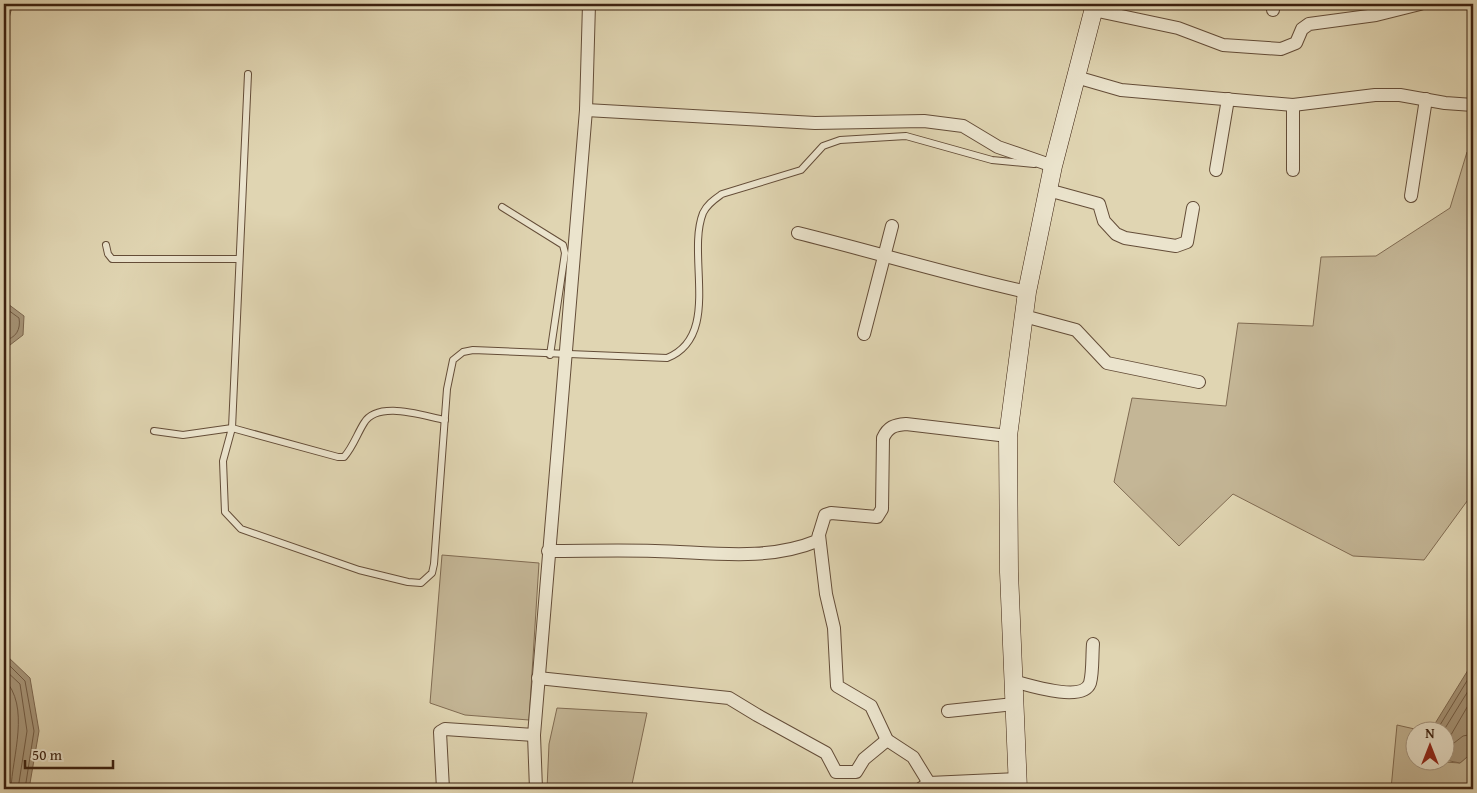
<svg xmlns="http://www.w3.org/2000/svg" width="1477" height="793" viewBox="0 0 1477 793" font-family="'Gentium Book Plus',serif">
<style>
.green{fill:#c4b696;stroke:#806b52}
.water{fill:#a8977b;stroke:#7c6750}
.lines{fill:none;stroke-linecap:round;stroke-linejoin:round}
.shore{stroke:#725c45;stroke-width:1}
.lane-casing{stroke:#644d38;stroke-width:8}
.street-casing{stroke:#644d38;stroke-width:14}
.secondary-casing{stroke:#3b200f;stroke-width:19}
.lane{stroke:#ebe4cd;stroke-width:6}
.street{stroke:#ebe4cd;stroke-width:12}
.secondary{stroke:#ebe4cd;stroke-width:18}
</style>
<rect width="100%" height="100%" fill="#e0d5b2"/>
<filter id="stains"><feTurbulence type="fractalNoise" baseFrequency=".004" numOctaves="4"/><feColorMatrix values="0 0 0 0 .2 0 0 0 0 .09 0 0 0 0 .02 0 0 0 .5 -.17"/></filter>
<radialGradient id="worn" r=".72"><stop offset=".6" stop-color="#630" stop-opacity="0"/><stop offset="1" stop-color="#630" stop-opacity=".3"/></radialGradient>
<g class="green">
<path d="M4,4h9c-4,13 -8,28 -8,42 -1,16 5,75 -1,84z"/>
<path d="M1467,152l6,2v339l-49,67 -71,-4 -120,-62 -54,52 -65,-64 18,-84 94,8 12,-83 75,3 8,-69 55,-1 74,-48z"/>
<path d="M442,555l97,8 -10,157 -64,-5 -35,-12z"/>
<path d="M557,708l90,5 -16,76h-84l2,-45z"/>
<path d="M1397,725l22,5h-5v30l46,3 13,-11v37h-82z"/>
</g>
<g class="water">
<path d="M4,301l20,15 -1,19 -13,10h-6z"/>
<path d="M4,645l3,11 23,22 9,53 -10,58h-25z"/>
<path d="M1473,662v90l-13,11 -15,-3 -1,-30h-13z"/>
</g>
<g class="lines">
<g class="shore">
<path d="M4,307l15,11c2,11 -3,21 -15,22"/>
<path d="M4,660l21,21 9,50 -9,58"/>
<path d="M4,669l16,15 7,47 -9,58"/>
<path d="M4,679c27,27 8,78 7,110"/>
<path d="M1473,697l-25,43 6,3 9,-7 10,-2"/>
<path d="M1437,730l36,-59"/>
<path d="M1444,730l29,-47"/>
</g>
<g class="lane-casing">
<g id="lane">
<path d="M248,74l-16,354 106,29h6c9,-10 13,-23 20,-34 14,-23 59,-7 81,-3"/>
<path d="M502,207l61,38 2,8 -15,102"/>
<path d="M106,245l2,9 4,5h127"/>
<path d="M154,431l29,4 49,-7 -9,33 2,51 16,17 118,41 49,12 13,1 11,-10 2,-9 13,-175 6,-29 10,-8 10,-2 194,8c55,-22 19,-102 36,-145 4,-9 12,-14 19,-19l79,-24 22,-24 17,-6 66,-4 86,24 42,4"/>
</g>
</g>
<g class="street-casing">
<g id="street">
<path d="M1273,4v6"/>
<path d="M1093,10l85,18 45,17 58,4 15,-6 6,-14 7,-5 67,-9 44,-11"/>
<path d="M1076,77l45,13 172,15 82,-10h25l45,8 28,2"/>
<path d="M1293,105v65"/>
<path d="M586,110l229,13 109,-2 39,5 35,21 55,19"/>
<path d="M1216,170l12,-71"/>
<path d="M1048,190l51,14 5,17 12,13 9,4 51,8 11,-4 6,-34"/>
<path d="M1411,196l15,-97"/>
<path d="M798,233c77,19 152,42 229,59"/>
<path d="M1024,316l52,14 31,33 92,19"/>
<path d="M864,334l28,-108"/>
<path d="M819,535l7,59 8,34 3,58 34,20 16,34 26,17 16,26"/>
<path d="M548,551c36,0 71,-1 107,0 53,1 111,11 162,-10l8,-26 6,-2 46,4 5,-8 1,-71c5,-11 11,-13 23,-14l102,12"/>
<path d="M538,678l191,20 28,17 69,38 10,19h20l8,-13 23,-19"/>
<path d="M1013,681c15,4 70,22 77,2 3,-11 2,-27 3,-39"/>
<path d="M948,711l66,-7"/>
<path d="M443,789l-3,-57 5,-3 89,6"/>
<path d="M536,789l-2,-54 52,-625 3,-106"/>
<path d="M920,789l9,-6 89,-4"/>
</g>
</g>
<g class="secondary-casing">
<path id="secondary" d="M1018,789l-9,-217 -1,-136 19,-144 26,-126 42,-162"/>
</g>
<use href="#lane" class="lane"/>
<use href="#street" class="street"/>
<use href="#secondary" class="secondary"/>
</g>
<rect width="1477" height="793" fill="none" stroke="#e0d5b2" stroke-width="20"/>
<rect x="5" y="5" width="1467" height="783" fill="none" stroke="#3b200f" stroke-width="2.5"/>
<rect x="10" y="10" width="1457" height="773" fill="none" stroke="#3b200f"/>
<g transform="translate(1430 746)"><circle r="24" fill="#ebe4cd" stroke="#a59681"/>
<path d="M0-4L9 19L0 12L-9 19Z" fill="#8f2418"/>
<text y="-8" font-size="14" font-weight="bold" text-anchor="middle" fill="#3b200f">N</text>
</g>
<path d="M25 760v8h88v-8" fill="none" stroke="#3b200f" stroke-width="2.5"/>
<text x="32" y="760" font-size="15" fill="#3b200f" stroke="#ebe4cd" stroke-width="4" paint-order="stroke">50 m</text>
<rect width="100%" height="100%" filter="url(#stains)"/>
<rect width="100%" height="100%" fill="url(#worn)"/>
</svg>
